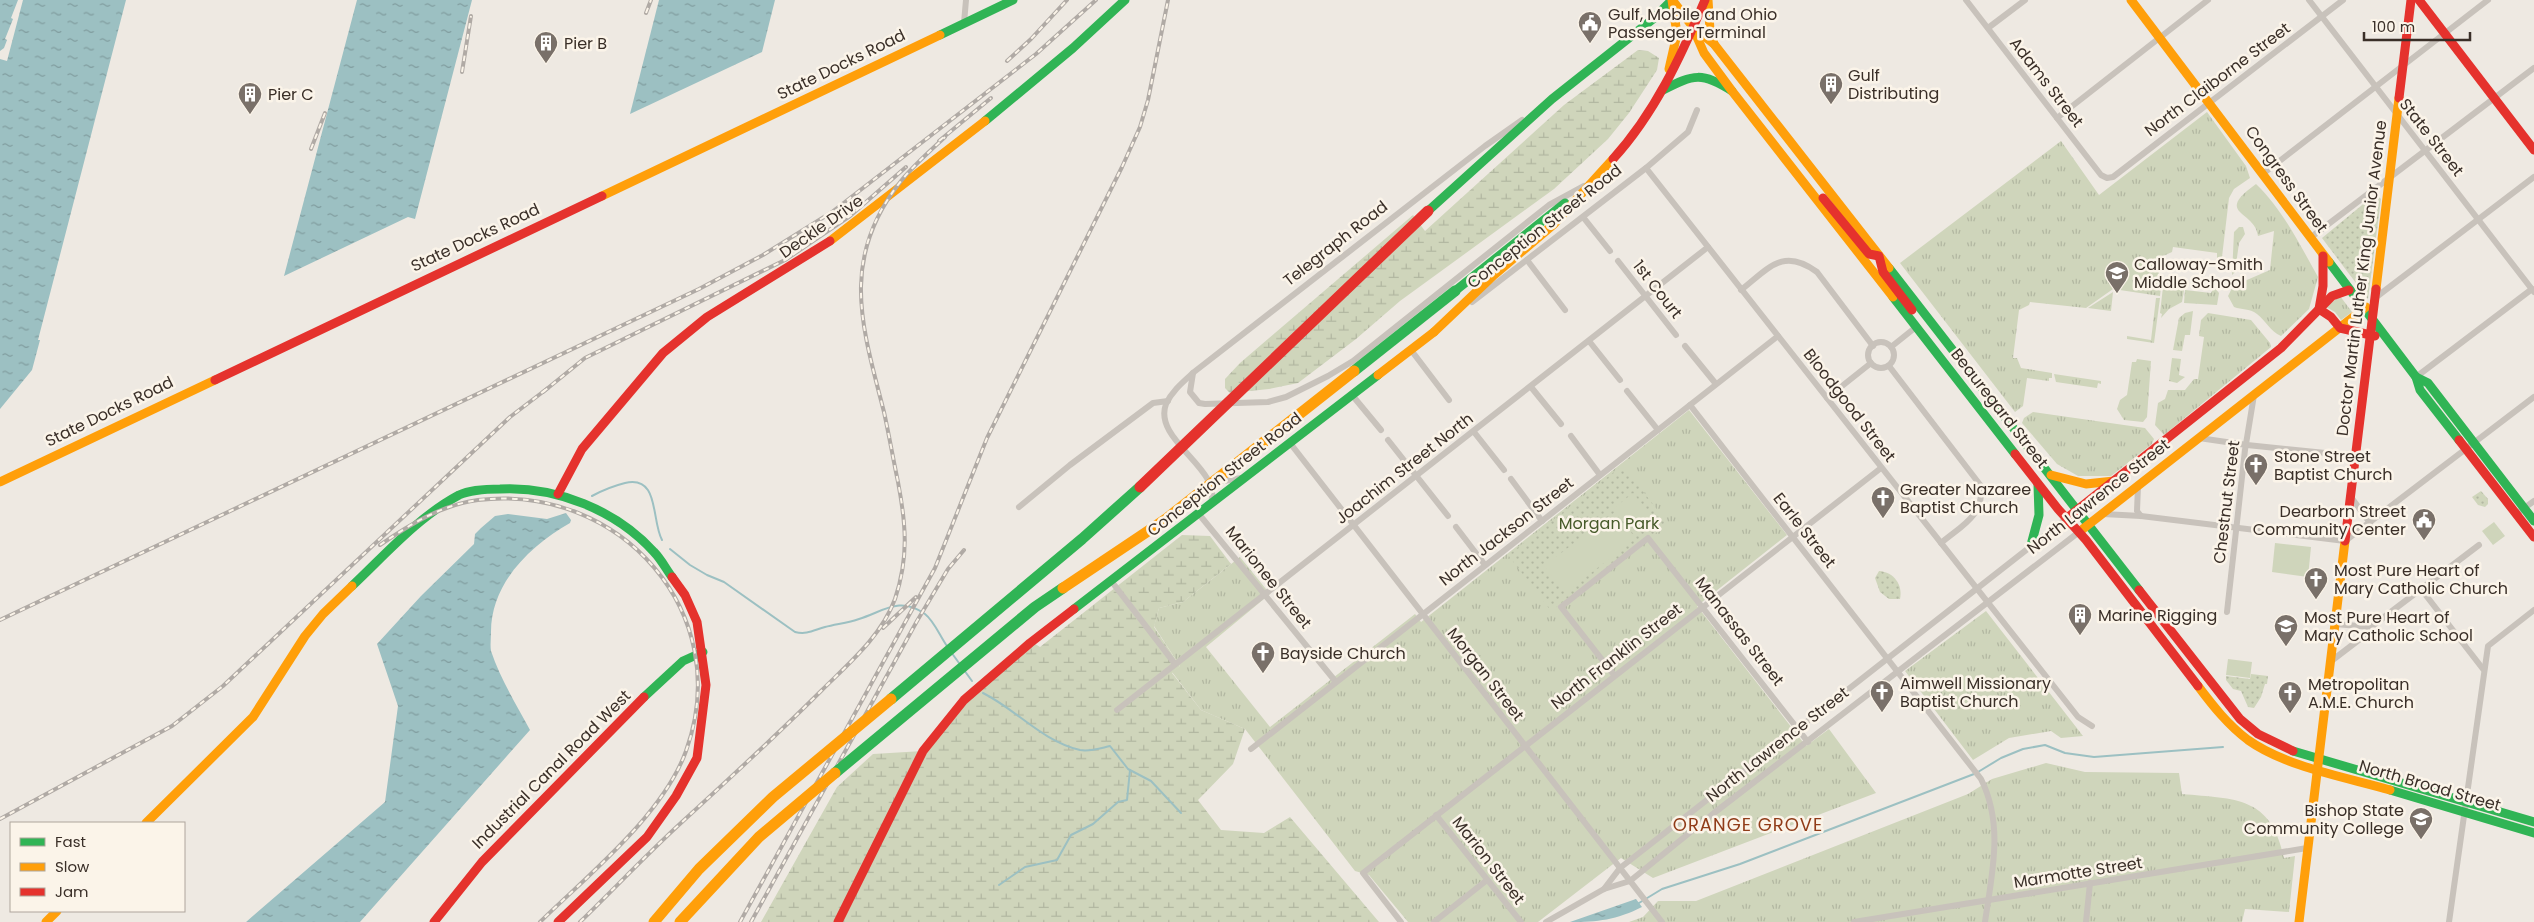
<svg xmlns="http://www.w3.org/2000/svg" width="2534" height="922" viewBox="0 0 2534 922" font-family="Poppins,sans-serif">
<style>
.grass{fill:url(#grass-tufts)}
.wetland{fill:url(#wetland-marsh)}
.park{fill:url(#park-dots)}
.garden{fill:#cfd5bb}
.water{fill:url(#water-ripples)}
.pier{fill:#eee9e2}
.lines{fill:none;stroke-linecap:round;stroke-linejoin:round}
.stream{stroke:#9cc0c2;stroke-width:2}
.street{stroke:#c8c2bb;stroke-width:6}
.fast{stroke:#30b455;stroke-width:9}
.slow{stroke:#ff9f0a;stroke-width:9}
.jam{stroke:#e5322d;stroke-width:9}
.rail-casing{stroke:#b0aaa5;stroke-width:4}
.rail{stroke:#fbf4e9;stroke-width:2;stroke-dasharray:5.5;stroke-linecap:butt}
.fast-bridge{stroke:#30b455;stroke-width:11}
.slow-bridge{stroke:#ff9f0a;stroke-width:11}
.jam-bridge{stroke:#e5322d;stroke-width:11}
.labels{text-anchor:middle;stroke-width:5;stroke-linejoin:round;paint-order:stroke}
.poi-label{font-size:16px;fill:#3a2f28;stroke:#fbf4e9;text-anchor:start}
.street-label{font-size:16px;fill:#3a2f28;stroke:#fbf4e9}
.park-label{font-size:16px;fill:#465a29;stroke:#fbf4e9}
.neighbourhood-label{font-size:18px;letter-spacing:1px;fill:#903c19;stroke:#fbf4e9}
</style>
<defs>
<pattern id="grass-tufts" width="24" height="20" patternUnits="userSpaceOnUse" patternTransform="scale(1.25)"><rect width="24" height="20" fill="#cfd5bb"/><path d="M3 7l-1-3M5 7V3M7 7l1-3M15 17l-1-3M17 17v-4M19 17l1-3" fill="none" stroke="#b2b7a1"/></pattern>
<pattern id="wetland-marsh" width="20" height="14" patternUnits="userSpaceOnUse" patternTransform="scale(1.25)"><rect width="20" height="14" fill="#cfd5bb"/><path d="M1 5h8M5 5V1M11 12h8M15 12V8" fill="none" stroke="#b2b7a1"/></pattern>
<pattern id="park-dots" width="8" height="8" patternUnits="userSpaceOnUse" patternTransform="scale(1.25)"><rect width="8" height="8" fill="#cfd5bb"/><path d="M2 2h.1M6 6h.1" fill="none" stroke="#b2b7a1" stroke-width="1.8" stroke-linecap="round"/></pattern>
<pattern id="water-ripples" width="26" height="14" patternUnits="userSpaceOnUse" patternTransform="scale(1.25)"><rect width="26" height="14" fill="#9cc0c2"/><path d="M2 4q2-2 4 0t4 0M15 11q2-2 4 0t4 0" fill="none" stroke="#809c9e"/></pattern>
</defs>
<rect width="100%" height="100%" fill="#eee9e2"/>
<g class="grass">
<path d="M2207,112l39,54 4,12 -16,11 -5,9 -7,59 -5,1v-5l-44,-6 -1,5 -11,5 -4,29 4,1 -1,9 -47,-7 -27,19 -56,-6 -1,3 -10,5 -6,48h4l4,10 31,5v5h-3v3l-22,-3 -4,28 -8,6 -115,-149 161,-122 38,54z"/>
<path d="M2256,184c27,26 44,61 62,93l-9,32 -28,27c-11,-5 -15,-15 -24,-22 -8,-6 -15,-4 -23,-7l-6,-11 5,-10 37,-16 4,-39 -16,5c-3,-26 -45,-21 -2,-52z"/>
<path d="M2239,227h4l2,7 -6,9 -4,29 -3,3 2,-43z"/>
<path d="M2163,287l21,3 -2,12 -13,7 -8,9 1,-4 -2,-1z"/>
<path d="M2214,287l5,6 -2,12 -33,-2 1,-13 26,3z"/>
<path d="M2113,292l-2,19 -23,-3z"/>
<path d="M2340,296l12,16 -11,8 -6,-8 -9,-5z"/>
<path d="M2156,298h4l-6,45 -27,-4v-3l24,4z"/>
<path d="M2193,311l-3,24h-5l-3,16 -9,-1 6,-32 6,-5z"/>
<path d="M2208,313l43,7 19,23 1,4 -107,88 -9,-10 3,-22 7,-4 3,-9h17l9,-11h4l6,-42 -5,-1 2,-16z"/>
<path d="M2172,358l9,1 -2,16 6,2 -8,6 -8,-2z"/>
<path d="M2137,359l14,2 -4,56 -4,5 -19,-2 -7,-11 3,-9 7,-5 5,-33h4z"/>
<path d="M2054,374l47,7v3l-3,-1 -1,5 -41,-6z"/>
<path d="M1689,410l98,125 -90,71 109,140 23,-17 47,64 -223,85 -32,-20 -83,64h-130l-39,-47 -14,-4 -110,-142 -44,-19 -29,-38 8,-6 -26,-40 5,-18 24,-6 57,-45 30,37 -64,53 64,80 145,-113 6,8z"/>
<path d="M2033,412l112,16 9,11 -2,5 -41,32h-33l-21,-12 -35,-41 2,-5z"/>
<path d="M1986,611l97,125 -22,2 -10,-7 -42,7 -36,22 -68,-89z"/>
<path d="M2046,763l39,9 94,1 3,21c54,5 89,2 102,64l11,-2 -6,56 -44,-3 -3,13h-613l14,-5 15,-16h38l272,-107 24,-15z"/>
</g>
<g class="wetland">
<path d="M1638,50l10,1 11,7 -2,12 -28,43 -21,26 -54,50 -154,112 -44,38 -58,44 -29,6 -39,4 -5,-5v-9l15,-16 173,-148 12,16 139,-126z"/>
<path d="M1182,535l28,1 21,28 -48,38 -24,6 -5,19 26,39 -8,7 29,37 44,19 -12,35 -35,36 23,30 43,3 26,-16 89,105h-618l76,-135 36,-33 50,-3 41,-51 68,-58 8,5z"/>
</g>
<g class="park">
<path d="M2373,196h5l3,3 -13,100 -46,-61z"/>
<path d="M1623,465l45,59 -117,87 -43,-56z"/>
<path d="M2481,491l7,8v5l-3,3 -7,-2 -6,-8z"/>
<path d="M1879,571c15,1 24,14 21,28h-11l-9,-7 -5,-14z"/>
<path d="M2251,674l17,2 -1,8h-2l-4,13 -7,11 -6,-1 -7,-16 -8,-2 -7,-9v-4l24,3z"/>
</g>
<g class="garden">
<path d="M1633,493l21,26 -20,16 -20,-27z"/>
<path d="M1615,512l20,27 -70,54 -21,-27z"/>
<path d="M2494,522l11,14 -12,9 -11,-14z"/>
<path d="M2275,543l36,4 -3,30 -36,-5z"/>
<path d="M2228,659l24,3 -2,16 -24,-3z"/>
</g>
<g class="water">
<path d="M0,0h126l-88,340h2l-8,30 -32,39z"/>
<path d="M357,0h115l-57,219 -7,-2 -124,59z"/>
<path d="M659,0h116l-13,52 -132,62z"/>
<path d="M566,513l5,7 -1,3c-40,23 -79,60 -79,109 0,6 -1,13 0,19 9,27 25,53 39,79l-170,192h-114l139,-120 13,-96 -21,-62 44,-48 53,-52 1,-10 6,-6 14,-12 13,-2 39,5z"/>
<path d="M1636,899l6,8c-26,13 -44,15 -72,15z"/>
</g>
<path class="pier" d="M18,0h5l-16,61 -7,-2v-8l4,-3 3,-8 -2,-1 8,-20 -2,-1z"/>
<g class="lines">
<g class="stream">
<path d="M592,496c11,-6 21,-10 33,-13 35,-8 26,37 37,57"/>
<path d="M670,549l20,16 17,10 17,7 71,50c12,3 19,-2 30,-5 11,-3 23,-4 34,-8 25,-8 41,-23 66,-5 9,7 15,22 22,32"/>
<path d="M951,652l8,11"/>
<path d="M964,670l8,11"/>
<path d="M983,693c34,17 59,48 97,57 10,2 21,-2 30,-4l18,23 23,12 30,32"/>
<path d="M1978,772l23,-14 22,-9 22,-4 20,8 29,4 129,-10"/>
<path d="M999,885l26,-18 32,-7 14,-25 22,-11 25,-22 9,-2 3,-30"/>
<path d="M1639,903l23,-14 78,-25 234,-90"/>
</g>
<g class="street">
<path d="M1966,0l135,175 6,3 6,-1 230,-177"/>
<path d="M2309,0l225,292"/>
<path d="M964,23l2,-23"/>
<path d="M1988,28l37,-28"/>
<path d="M2057,118l151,-118"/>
<path d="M1646,168l432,549 14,9"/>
<path d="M2264,173l224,-173"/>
<path d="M1583,217l27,34"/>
<path d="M2310,238l224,-170"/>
<path d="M1527,260l38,50"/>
<path d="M1618,261l58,74"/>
<path d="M1741,290c28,-22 42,-43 76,-18l56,74"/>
<path d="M2375,298l159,-121"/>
<path d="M1472,302l174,-134 42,-36 9,-22"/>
<path d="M1589,341l31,39"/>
<circle cx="1881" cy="355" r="13"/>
<path d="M1685,346l31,38"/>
<path d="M1891,347l25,-20"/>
<path d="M1411,350l38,50"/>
<path d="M1889,366l92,120c3,30 -20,40 -40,57"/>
<path d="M1193,373l-3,19 9,11 6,1 63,-2 18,-5 42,-21 25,-15 196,-156 35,-19"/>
<path d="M2416,377l116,-88"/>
<path d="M1531,387l30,37"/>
<path d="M1627,391l31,39"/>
<path d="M1352,395l29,35"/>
<path d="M1827,398l44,-35"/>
<path d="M1690,405l291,374c23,46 11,94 4,143"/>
<path d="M1474,432l30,38"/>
<path d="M1571,436l29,39"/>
<path d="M2199,438l48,7 108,11"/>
<path d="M1388,440l60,76"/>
<path d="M1290,443l372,479"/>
<path d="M1215,479l9,2 17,-3"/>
<path d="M1511,479l31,42"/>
<path d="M2138,486l-1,25 4,5"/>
<path d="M2351,497l19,26"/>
<path d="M1210,505c16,-35 -58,-64 -44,-101 6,-13 17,-22 28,-32l291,-226 37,-26"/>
<path d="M1019,507l51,-42 83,-62 15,-2"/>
<path d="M1198,513l138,169"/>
<path d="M2103,514l38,2 204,25 189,-144"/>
<path d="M2516,514l18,-13"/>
<path d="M1456,527l29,38"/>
<path d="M1112,582l63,82"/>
<path d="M2421,589l62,80"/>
<path d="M2227,612l18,-162 9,-55"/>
<path d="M2335,624l36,3 108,-82"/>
<path d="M2330,662l34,-26 7,-9"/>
<path d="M1614,675l-53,-68 87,-69 160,204"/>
<path d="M1117,710l591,-463"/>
<path d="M1251,749l527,-413"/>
<path d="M1436,815l85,107"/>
<path d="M1604,889l16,-21 447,-350"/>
<path d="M1401,922l-38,-49 518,-405"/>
<path d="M1434,922l53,-42"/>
<path d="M1546,922l58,-33 26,-8 84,-68 365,-281"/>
<path d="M1854,922l453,-74"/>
<path d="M2086,922l4,-39"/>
<path d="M2449,922l39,-276 46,-36"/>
</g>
<g class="fast">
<path d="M940,35l73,-35"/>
<path d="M1663,90c31,-16 39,-18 69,1"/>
<path d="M985,121l88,-73 52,-48"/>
<path d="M1428,211l124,-112 101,-80 19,-19"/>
<path d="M2329,262l87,115 4,13 39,50"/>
<path d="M1889,268l250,322"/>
<path d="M1455,291l110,-88"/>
<path d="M1893,297l122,157"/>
<path d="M2416,377l12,6 106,138"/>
<path d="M2031,545l8,-30 -1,-31"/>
<path d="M352,586c34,-32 66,-69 107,-91 11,-5 29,-6 41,-6 56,-3 116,21 154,63 7,7 12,17 18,25"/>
<path d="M1074,609l304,-234"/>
<path d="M644,697l39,-36 20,-9"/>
<path d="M2293,751l241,71"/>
<path d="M2390,790l144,43"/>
</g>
<g class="slow">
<path d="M1708,0l2,30 4,14"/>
<path d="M2131,0l198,262"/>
<path d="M1673,1l20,26 21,17 175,224"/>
<path d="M1693,28l11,25 28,38 161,206"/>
<path d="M1669,69l8,-35 -5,-34"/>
<path d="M602,196l338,-161"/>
<path d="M830,241l155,-120"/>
<path d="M2376,289l23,-191"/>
<path d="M1434,332l60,-57 60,-51 59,-65"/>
<path d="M1378,375l56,-43"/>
<path d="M2051,475l35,9 28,-3"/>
<path d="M0,482l215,-102"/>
<path d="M2079,532l287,-225"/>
<path d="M2198,686c15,20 30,39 50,54 38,27 97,37 142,50"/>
<path d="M146,823l107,-106 52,-81 18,-22 29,-28"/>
<path d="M46,922l11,-11"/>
<path d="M2299,922l46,-381"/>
</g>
<g class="jam">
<path d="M2419,0l115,150"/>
<path d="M2399,98l12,-98"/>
<path d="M1613,159c42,-46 68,-103 92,-159"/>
<path d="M1823,198l46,56 10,2 4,16 29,38"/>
<path d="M2323,256v30l-4,23 12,8 9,11 35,8"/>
<path d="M215,380l387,-184"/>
<path d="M2459,440l75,97"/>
<path d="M2015,454l43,55 28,31 112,146"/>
<path d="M558,494l24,-45 81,-96 44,-36 123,-76"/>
<path d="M2067,518l214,-170 51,-52 17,-6"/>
<path d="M2345,541l31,-252"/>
<path d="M2139,590l101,129 18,15 35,17"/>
<path d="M434,922l48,-60 162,-165"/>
<path d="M558,922l89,-85 29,-41 21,-38 9,-73 -9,-63 -12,-27 -13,-18"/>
<path d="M838,922l85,-171 41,-51 66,-57 44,-34"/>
</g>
<g class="rail-casing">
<g id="rail">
<path d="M646,13l5,-13"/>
<path d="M1007,61l24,-22 36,-39"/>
<path d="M462,72l9,-56"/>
<path d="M939,141l52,-43"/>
<path d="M311,149l14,-36"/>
<path d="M543,392l42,-34 200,-98 65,-44 56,-49"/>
<path d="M380,545c29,-20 61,-40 98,-45 142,-17 258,113 208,251 -23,64 -98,124 -146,171"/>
<path d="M0,620l699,-331 64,-34 69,-43 204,-158 60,-54"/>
<path d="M883,628l33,-31"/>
<path d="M0,819l172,-93 51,-40 287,-269 38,-29"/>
<path d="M580,922c34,-33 67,-68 102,-100 47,-43 94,-86 139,-131 27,-27 60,-54 74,-92 14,-42 11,-75 3,-117 -5,-24 -9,-47 -14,-70 -22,-86 -45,-153 17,-231 13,-16 29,-30 44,-44"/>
<path d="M740,922l195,-354 52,-130 135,-271 18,-40 8,-27 20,-100"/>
<path d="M751,922l166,-301 31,-52 16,-19"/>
</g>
</g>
<use href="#rail" class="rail"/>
<g class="fast-bridge">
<path d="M1354,371l101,-80"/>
<path d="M891,699l191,-160 58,-52"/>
<path d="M835,773l200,-166 28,-19"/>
</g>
<g class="slow-bridge">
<path d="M1063,588l103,-69 188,-148"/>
<path d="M654,922l45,-53 74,-72 118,-98"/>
<path d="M680,922l79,-85 76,-64"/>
</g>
<path class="jam-bridge" d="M1140,487l288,-276"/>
</g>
<defs>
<g id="civic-pin" transform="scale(1.25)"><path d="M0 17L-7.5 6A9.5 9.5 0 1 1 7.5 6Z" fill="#797069" stroke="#fbf4e9"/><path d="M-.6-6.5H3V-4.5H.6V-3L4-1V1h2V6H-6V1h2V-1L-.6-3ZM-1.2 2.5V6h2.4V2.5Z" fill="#fff"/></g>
<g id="building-pin" transform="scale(1.25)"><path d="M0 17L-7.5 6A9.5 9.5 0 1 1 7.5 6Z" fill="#797069" stroke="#fbf4e9"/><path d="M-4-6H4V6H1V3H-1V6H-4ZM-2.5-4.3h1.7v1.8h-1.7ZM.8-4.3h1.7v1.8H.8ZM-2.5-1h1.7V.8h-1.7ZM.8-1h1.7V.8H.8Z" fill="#fff"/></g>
<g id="school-pin" transform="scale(1.25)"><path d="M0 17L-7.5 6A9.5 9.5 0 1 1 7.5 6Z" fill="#797069" stroke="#fbf4e9"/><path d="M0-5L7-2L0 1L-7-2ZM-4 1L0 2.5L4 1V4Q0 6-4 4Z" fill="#fff"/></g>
<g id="church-pin" transform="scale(1.25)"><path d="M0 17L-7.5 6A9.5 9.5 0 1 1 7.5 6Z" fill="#797069" stroke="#fbf4e9"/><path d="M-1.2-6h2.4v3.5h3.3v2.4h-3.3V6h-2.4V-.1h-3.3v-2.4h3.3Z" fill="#fff"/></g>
<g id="university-pin" transform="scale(1.25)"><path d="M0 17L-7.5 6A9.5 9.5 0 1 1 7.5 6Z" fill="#797069" stroke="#fbf4e9"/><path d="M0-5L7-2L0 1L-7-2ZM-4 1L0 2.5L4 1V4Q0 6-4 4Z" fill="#fff"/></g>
</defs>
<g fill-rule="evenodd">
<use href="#civic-pin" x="1590" y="23"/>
<use href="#building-pin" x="546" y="43"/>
<use href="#building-pin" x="1831" y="84"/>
<use href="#building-pin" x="250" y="94"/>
<use href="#school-pin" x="2117" y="273"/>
<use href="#church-pin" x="2256" y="465"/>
<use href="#church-pin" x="1883" y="498"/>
<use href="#civic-pin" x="2424" y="520"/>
<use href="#church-pin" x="2316" y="579"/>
<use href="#building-pin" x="2080" y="615"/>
<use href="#school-pin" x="2286" y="626"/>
<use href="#church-pin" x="1263" y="653"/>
<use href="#church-pin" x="1882" y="692"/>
<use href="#church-pin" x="2290" y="693"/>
<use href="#university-pin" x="2421" y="819"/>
</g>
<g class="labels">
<g class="poi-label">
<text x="1608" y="20">Gulf, Mobile and Ohio<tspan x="1608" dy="18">Passenger Terminal</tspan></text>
<text x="564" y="49">Pier B</text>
<text x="1848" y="81">Gulf<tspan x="1848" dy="18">Distributing</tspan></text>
<text x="268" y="100">Pier C</text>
<text x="2134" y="270">Calloway-Smith<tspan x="2134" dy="18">Middle School</tspan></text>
<text x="2274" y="462">Stone Street<tspan x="2274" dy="18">Baptist Church</tspan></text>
<text x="1900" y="495">Greater Nazaree<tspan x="1900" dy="18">Baptist Church</tspan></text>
<text x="2406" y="517" text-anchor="end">Dearborn Street<tspan x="2406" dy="18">Community Center</tspan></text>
<text x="2334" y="576">Most Pure Heart of<tspan x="2334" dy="18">Mary Catholic Church</tspan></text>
<text x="2098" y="621">Marine Rigging</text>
<text x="2304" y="623">Most Pure Heart of<tspan x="2304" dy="18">Mary Catholic School</tspan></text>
<text x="1280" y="659">Bayside Church</text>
<text x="1900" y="689">Aimwell Missionary<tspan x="1900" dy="18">Baptist Church</tspan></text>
<text x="2308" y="690">Metropolitan<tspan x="2308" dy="18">A.M.E. Church</tspan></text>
<text x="2404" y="816" text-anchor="end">Bishop State<tspan x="2404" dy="18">Community College</tspan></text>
</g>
<g class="street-label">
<text transform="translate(841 64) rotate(-26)" y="6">State Docks Road</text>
<text transform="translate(2217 79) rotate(-37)" y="6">North Claiborne Street</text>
<text transform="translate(2047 82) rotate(52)" y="6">Adams Street</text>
<text transform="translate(2432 137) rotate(52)" y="6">State Street</text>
<text transform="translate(2287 179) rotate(54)" y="6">Congress Street</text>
<text transform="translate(821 226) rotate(-35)" y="6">Deckle Drive</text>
<text transform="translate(1544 226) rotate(-38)" y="6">Conception Street Road</text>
<text transform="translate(475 237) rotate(-25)" y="6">State Docks Road</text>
<text transform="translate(1335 243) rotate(-38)" y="6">Telegraph Road</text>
<text transform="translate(2361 278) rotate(-83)" y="6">Doctor Martin Luther King Junior Avenue</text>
<text transform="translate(1658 289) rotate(52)" y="6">1st Court</text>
<text transform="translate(1850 405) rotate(52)" y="6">Bloodgood Street</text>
<text transform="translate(2000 408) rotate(52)" y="6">Beauregard Street</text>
<text transform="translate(109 411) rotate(-26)" y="6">State Docks Road</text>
<text transform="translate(1404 468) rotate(-38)" y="6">Joachim Street North</text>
<text transform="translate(1224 474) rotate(-38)" y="6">Conception Street Road</text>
<text transform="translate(2098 496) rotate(-38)" y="6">North Lawrence Street</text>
<text transform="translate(2226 502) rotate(-83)" y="6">Chestnut Street</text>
<text transform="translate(1805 530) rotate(52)" y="6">Earle Street</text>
<text transform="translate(1506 531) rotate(-38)" y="6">North Jackson Street</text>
<text transform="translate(1269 577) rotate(51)" y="6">Marionee Street</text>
<text transform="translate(1740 631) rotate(52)" y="6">Manassas Street</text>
<text transform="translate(1616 656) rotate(-38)" y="6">North Franklin Street</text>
<text transform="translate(1486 674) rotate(52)" y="6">Morgan Street</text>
<text transform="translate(1777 744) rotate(-38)" y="6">North Lawrence Street</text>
<text transform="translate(551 769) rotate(-45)" y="6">Industrial Canal Road West</text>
<text transform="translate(2430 785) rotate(16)" y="6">North Broad Street</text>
<text transform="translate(1489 860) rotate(52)" y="6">Marion Street</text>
<text transform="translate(2078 872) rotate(-9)" y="6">Marmotte Street</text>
</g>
<g class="park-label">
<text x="1609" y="529">Morgan Park</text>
</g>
<g class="neighbourhood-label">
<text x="1748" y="831">ORANGE GROVE</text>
</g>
</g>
<rect x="10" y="822" width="175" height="90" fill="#fbf4e9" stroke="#aea59c"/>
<rect x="20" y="838" width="25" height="8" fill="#30b455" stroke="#aea59c"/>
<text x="55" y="847" font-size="15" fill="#3a2f28">Fast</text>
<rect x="20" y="863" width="25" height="8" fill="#ff9f0a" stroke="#aea59c"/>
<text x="55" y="872" font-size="15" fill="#3a2f28">Slow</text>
<rect x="20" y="888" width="25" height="8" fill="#e5322d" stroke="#aea59c"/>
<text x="55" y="897" font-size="15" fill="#3a2f28">Jam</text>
<path d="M2364 32v8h106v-8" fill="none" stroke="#3a2f28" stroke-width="2.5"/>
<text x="2372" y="32" font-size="15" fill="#3a2f28" stroke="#fbf4e9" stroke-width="4" paint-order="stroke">100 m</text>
</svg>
